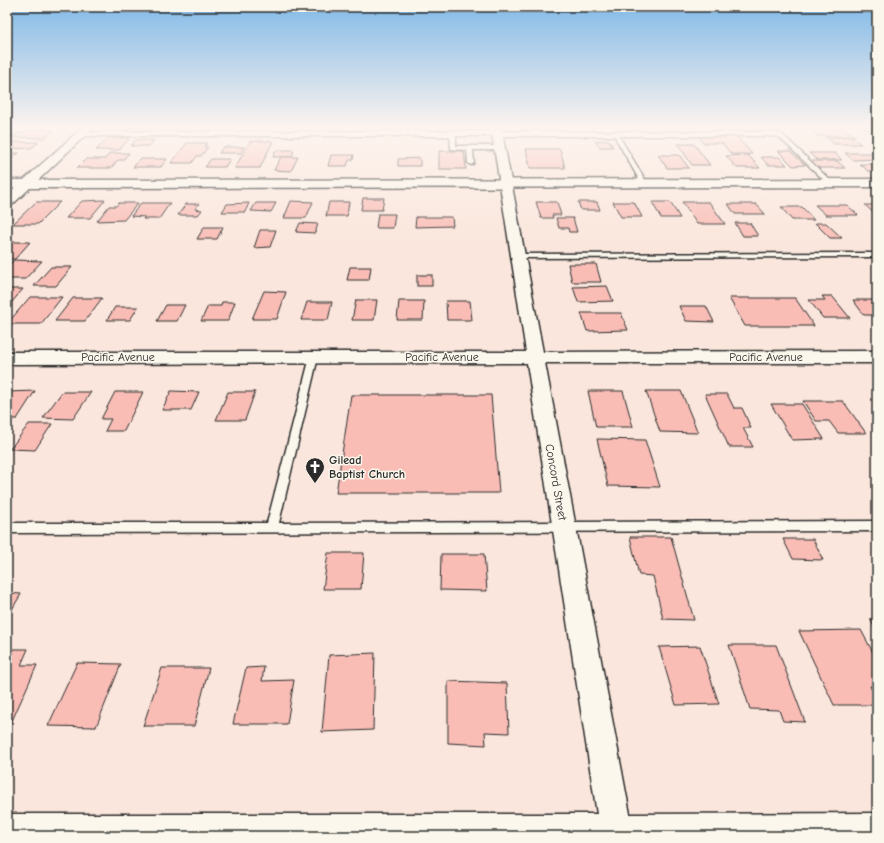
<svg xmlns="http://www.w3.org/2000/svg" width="884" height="843" viewBox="0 0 884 843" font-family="'Comic Neue',sans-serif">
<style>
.building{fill:#f9bdb6;stroke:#2b2b2b}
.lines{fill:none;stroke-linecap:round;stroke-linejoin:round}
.lane-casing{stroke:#2b2b2b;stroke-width:3}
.street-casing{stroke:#2b2b2b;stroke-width:3}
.secondary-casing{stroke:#2b2b2b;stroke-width:3}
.lane{fill:#fbf7ec;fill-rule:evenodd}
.street{fill:#fbf7ec;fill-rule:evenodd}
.secondary{fill:#fbf7ec;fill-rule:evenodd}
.labels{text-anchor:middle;stroke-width:3;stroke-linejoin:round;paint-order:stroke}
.street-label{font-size:12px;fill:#2b2b2b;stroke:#fbf7ec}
.poi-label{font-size:12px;font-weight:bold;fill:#2b2b2b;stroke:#fbf7ec;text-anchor:start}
</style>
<rect width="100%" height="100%" fill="#fae6dc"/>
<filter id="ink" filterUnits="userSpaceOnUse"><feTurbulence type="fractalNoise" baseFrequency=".025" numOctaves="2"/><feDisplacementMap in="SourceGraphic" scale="8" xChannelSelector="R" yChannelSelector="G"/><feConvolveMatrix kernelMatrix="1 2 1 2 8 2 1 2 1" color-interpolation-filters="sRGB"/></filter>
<g filter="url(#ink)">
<g class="building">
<path d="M118,127h31l-2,2h-30z"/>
<path d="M521,127h24l1,4h-24z"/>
<path d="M740,127h17l4,4h-17z"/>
<path d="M808,128h36l11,8h-37z"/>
<path d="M28,130h26l-10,8 -32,-1 6,-4h6z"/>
<path d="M698,136h38l16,18h-21l-9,-11h-18z"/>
<path d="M826,137h26l9,7h-27z"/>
<path d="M109,138h21l-11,12h-23z"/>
<path d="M136,140h18l-5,6h-18z"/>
<path d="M609,140l4,7h-14l-4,-6z"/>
<path d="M250,141h23l-13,27h-25z"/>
<path d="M7,142h32l-8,6 -24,1z"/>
<path d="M187,143h20l-3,4h4l-7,9h-4l-5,7h-21z"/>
<path d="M678,144h16l16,21h-18z"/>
<path d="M223,147h21l-3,6h-22z"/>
<path d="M526,149h34l5,19h-35z"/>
<path d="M276,150h18l-2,7h-19z"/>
<path d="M439,151h25l2,18h-27z"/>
<path d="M778,151h12l15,14 -12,1z"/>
<path d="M7,153h12l-12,9z"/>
<path d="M110,153h19l-6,7h-5l-7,8h-34l9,-9h19z"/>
<path d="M809,153h26l7,7h-25z"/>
<path d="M845,153h26l6,5v1l-24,1z"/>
<path d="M331,155h23l-1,5h-4l-2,6h-19z"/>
<path d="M658,155h21l10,13h-22z"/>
<path d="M748,155l12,13h-23l-11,-12z"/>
<path d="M281,157h17l-7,14 -17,-1z"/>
<path d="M761,157h18l8,8h-19z"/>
<path d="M420,158v8h-22v-7z"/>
<path d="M140,159h27l-6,8h-28z"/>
<path d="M211,159h19l-5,8h-20z"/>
<path d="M811,161h26l8,7h-27z"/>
<path d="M860,164h17v7h-9z"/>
<path d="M363,198h21l-2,12h-21z"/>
<path d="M105,200l-15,18h-24l16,-17z"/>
<path d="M291,201l22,1 -7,16h-22z"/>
<path d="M36,202h24l-22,22h-25z"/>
<path d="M329,202h20l-2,14h-21z"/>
<path d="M536,202h21l4,13h-9l1,3h-12z"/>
<path d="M578,202h19l3,8h-19z"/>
<path d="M613,202h21l8,15h-21z"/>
<path d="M652,202h18l10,16h-19z"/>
<path d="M682,202h27l16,22h-28z"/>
<path d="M119,203h19l-14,17 -27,1 12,-15h7z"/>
<path d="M141,203h29l-11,16h-16l2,-2 -14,-1z"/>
<path d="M249,203l-4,9h-23l5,-8z"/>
<path d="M256,203h20l-5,9 -20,-1z"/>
<path d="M186,204h13l-4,5 7,1 -4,5h-20z"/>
<path d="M728,204h28l9,10h-30z"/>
<path d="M815,205h32l11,10h-32z"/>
<path d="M865,205h12v11z"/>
<path d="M781,207h21l12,13h-22z"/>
<path d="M378,214h17l-2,14h-17z"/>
<path d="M416,217h36l1,9 -38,1z"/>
<path d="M556,218h17l4,14h-8l-1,-4h-9z"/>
<path d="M300,223l18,1 -3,9 -19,-1z"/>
<path d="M735,223h15l8,13h-15z"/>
<path d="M815,223h11l16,15h-12z"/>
<path d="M204,227h19l-6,12h-20z"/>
<path d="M260,230h16l-6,17 -16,1z"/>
<path d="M7,242h23l-15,17h-8z"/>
<path d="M14,260l28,1 -17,18h-18v-12z"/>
<path d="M568,264h28l5,18h-29z"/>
<path d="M51,267h21l-16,19h-22z"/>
<path d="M350,267h21l-2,13h-22z"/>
<rect x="417" y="275" width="15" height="11"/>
<path d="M607,286l6,15 -35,1 -5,-15z"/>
<path d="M8,289h15l-16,19v-18z"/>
<path d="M264,291l22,1 -9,27h-25z"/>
<path d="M822,296h10l18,22h-27l-14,-18h16z"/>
<path d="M30,297h32l-21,27h-34z"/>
<path d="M73,298h29l-17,23h-30z"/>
<path d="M729,298h66l19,28h-69z"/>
<path d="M356,300h21l-3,20h-22z"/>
<path d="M853,300h24v15h-13z"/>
<path d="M399,301h25l-1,19h-26z"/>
<path d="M446,301h24l2,19h-25z"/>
<path d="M222,302h13l-7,19h-27l7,-15h13z"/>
<path d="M307,302h25l-4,18h-27z"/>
<path d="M166,305h19l-8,16h-20z"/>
<path d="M679,306h27l8,16 -28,-1z"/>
<path d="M115,307h23l-8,13h-23z"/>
<path d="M581,313h40l7,17 -41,1z"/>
<path d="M35,391l-18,28h-10v-27z"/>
<path d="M171,391l28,1 -8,18h-29z"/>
<path d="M588,391h35l10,36h-37z"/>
<path d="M646,391h35l17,42 -38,-1z"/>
<path d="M62,392h29l-18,27 -30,-1z"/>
<path d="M115,392h28l-19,39h-19l6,-12h-10z"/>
<path d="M228,392h27l-10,28h-29z"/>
<path d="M705,394h22l7,14h8l9,20h-8l10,19h-24z"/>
<path d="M351,395h140l8,98h-163z"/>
<path d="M803,401h40l23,32h-28l-9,-12h-13z"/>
<path d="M771,404h31l22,35 -32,1z"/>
<path d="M29,424h23l-17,26 -25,-1z"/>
<path d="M597,439l48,1 15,47 -52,-1z"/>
<path d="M630,537h41l23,83 -31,-1 -10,-43 -14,-1z"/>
<path d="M783,539h30l10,21 -30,-1z"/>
<path d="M328,553h36l-3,36h-38z"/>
<path d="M441,554h43l3,37 -47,-1z"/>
<path d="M7,593l14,1 -14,24z"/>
<path d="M870,619h7v13z"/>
<path d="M861,630l16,30v26h-7l7,14v5h-43l-35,-74z"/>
<path d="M729,645h47l29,77 -22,-1 -4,-11 -29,-1z"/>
<path d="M700,646l19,58 -43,1 -17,-58z"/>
<path d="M7,649h21l-7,16h16l-26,58h-4z"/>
<path d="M375,653l-2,77 -51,2 7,-77z"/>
<path d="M77,663l44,1 -25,63 -48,-1z"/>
<path d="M264,667l-2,14 32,-1 -7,44h-54l13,-56z"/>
<path d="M162,668h47l-15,58h-51z"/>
<path d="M448,681l59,2 2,50 -24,-1 1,13 -38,-2z"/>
</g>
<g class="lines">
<g class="lane-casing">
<g id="lane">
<path d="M453,131l321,1 9,3 50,48 -5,1 -49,-47 -5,-1h-155l28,47 -3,2 -3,-2 -26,-46 2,-1h-161v10h44l3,2 -3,2h-27l1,13 -3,2 -3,-2 -1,-13 -16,-1 -1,-13h-368l-3,-2 3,-2z"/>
<path d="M877,253v4l-360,1 -4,-2 4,-2z"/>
<path d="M314,354l4,3 -39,166 598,-2v10l-870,2v-10h260l43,-166z"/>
</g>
</g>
<g class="street-casing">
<g id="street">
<path d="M83,127h11l-82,78 -5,1v-11z"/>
<path d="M491,127h10l42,225 334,-1v12h-332l85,451 247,-1v23h-870v-22h590l-70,-451 -520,1v-12h519z"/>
<path d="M866,127h11v8l-4,-1z"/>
</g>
</g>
<g class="secondary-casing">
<path id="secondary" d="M877,179v8l-870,1v-8z"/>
</g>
<use href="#lane" class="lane"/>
<use href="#street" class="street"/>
<use href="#secondary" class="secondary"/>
</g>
</g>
<linearGradient id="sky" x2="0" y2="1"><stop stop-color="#81b9e7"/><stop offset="0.52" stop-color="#fdf4ef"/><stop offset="1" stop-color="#fdf4ef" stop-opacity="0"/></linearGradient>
<rect width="884" height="245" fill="url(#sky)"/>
<defs>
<g id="church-pin" transform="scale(1)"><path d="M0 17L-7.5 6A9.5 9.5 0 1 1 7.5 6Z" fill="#2b2b2b" stroke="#fbf7ec"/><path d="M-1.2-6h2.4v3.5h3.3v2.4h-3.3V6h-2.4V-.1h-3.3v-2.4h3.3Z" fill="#fff"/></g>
</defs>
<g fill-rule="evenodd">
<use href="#church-pin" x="315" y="467"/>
</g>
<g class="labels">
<g class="street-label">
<text x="118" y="361">Pacific Avenue</text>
<text x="442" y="361">Pacific Avenue</text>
<text x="766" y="361">Pacific Avenue</text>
<text transform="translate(556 482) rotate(80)" y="4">Concord Street</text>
</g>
<g class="poi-label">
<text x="329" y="464">Gilead<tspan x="329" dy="14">Baptist Church</tspan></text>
</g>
</g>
<rect width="884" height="843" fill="none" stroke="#fbf7ec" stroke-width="24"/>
<rect x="12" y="12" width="860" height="819" fill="none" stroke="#2b2b2b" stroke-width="1.5" filter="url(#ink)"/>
</svg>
